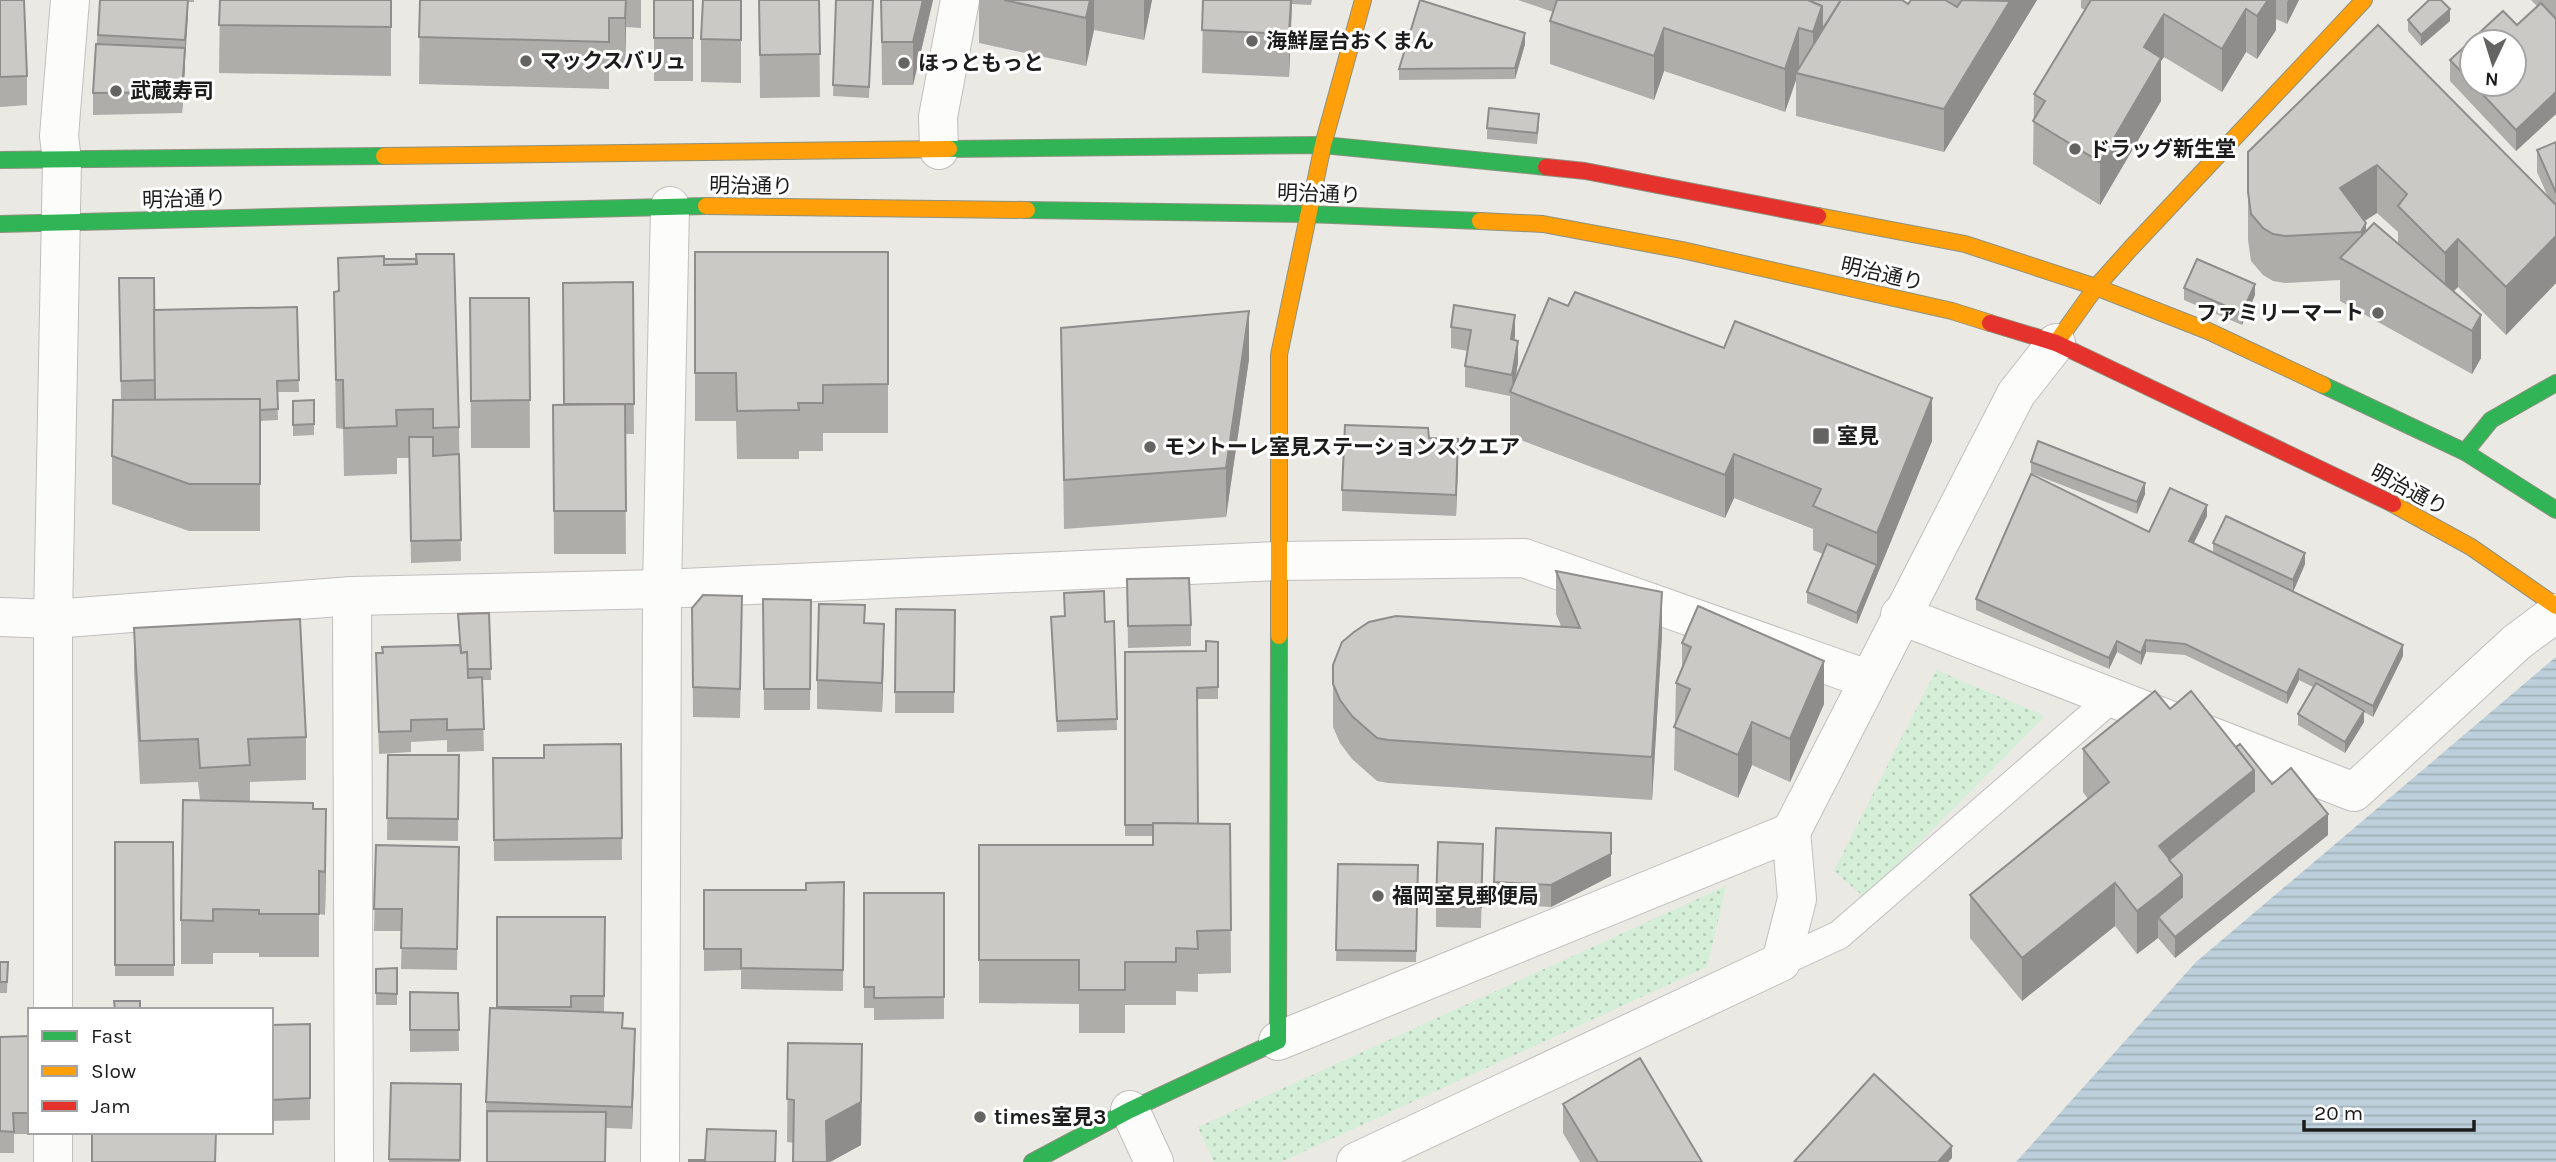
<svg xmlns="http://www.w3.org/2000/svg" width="2556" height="1162" viewBox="0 0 2556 1162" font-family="Karla,'Noto Sans JP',sans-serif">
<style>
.park{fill:url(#park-dots)}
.water{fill:url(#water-rules)}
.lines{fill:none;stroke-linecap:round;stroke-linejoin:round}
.lane-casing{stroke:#c0bfbd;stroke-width:30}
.street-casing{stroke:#c0bfbd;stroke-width:40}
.fast-casing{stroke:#8e917f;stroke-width:18}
.slow-casing{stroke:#8e917f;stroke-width:18}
.jam-casing{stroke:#8e917f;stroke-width:18}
.lane{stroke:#fcfcfb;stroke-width:28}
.street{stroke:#fcfcfb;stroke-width:38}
.fast{stroke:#30b455;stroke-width:16}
.slow{stroke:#ff9f0a;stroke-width:16}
.jam{stroke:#e5322d;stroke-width:16}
.wall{fill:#afadaa;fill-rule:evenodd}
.shaded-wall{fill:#8e8d8b}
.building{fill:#cbc9c6;stroke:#8e8d8b;stroke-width:2}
.poi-dot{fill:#646462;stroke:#fff;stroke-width:2.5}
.labels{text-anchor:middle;stroke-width:6;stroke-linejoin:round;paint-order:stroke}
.poi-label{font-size:21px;font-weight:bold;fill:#1c1c1c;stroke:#fff;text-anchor:start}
.street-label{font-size:21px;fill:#1c1c1c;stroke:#fff}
</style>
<defs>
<pattern id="park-dots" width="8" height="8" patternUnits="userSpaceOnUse" patternTransform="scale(1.75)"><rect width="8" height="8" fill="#d5eed7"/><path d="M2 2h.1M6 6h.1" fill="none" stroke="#b6ccb8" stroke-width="1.8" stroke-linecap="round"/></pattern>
<pattern id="water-rules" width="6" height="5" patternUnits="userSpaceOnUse" patternTransform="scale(1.75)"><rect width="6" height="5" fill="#bccfda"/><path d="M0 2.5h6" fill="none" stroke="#a1b1ba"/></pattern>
</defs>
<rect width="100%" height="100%" fill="#eae9e4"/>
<g class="park">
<path d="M1936,670l109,46 -180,182 -31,-27z"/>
<path d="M1726,886l-19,81 -426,195h-67l-16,-35z"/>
</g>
<path class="water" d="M2556,657v505h-540l180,-200z"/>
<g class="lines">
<g class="lane-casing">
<path id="lane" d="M1781,962l58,-27 273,-237"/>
</g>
<g class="street-casing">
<g id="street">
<path d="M939,150l-1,-33 22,-117"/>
<path d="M352,596l2,566"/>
<path d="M1900,615l454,177 163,-150 39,-29"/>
<path d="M0,617l53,2 299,-23 310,-7 616,-28 246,-3 343,121"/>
<path d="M53,1010v-391l9,-459 -3,-24 11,-136"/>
<path d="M1278,1041l513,-209 225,-438 40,-51"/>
<path d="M1130,1110l24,52"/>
<path d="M53,1132v30"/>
<path d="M660,1162l2,-573 8,-383"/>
<path d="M1356,1162l425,-200 16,-63 -6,-67"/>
</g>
</g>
<g class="fast-casing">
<g id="fast">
<path d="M949,149l374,-4 223,22"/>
<path d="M0,160l384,-4"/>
<path d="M1027,210l280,4 173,7"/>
<path d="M0,224l706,-18"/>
<path d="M2323,385l142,67 91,58"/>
<path d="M2465,452l26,-32 65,-37"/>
<path d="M1032,1162l98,-52 148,-69 1,-405"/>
</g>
</g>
<g class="slow-casing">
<g id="slow">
<path d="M384,156l565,-7"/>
<path d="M706,206l321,4"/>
<path d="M1818,216l147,28 131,43 112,44 115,54"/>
<path d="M1480,221l63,3 139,26 270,61 38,12"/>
<path d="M2056,343l40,-56 35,-39 233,-248"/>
<path d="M2393,504l78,43 85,59"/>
<path d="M1279,636v-281l44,-210 40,-145"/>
</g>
</g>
<g class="jam-casing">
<g id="jam">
<path d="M1546,167l39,4 233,45"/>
<path d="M1990,323l66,20 337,161"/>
</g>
</g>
<use href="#lane" class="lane"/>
<use href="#street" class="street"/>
<use href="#fast" class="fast"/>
<use href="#slow" class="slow"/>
<use href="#jam" class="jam"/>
</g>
<g class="wall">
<path d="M0,0l27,76v29l-27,2z"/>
<path d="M100,0h94v2h-6l-6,111 -89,2v-22z"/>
<path d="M220,0h171v76l-172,-3z"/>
<path d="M420,0h221v28l-15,-1 -1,39 -16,-1v24l-190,-5z"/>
<rect x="654" y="0" width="39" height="81"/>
<path d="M741,0v83l-40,-1v-43z"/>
<path d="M759,0h60l1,97 -60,1z"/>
<path d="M836,0h37l-4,98 -36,-2z"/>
<path d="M881,0h52l-20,85h-31z"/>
<path d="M979,0h173l-8,40 -50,-10 -8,36 -107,-23z"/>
<path d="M1203,0h109l-1,5 -19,-1 -3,73 -87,-4z"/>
<path d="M1518,0h384l6,4 3,-4h126l-93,152 -148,-36v-36l-11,32 -121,-41 -10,29 -104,-36v-43l3,-9z"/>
<path d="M2081,0h218l-12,24 -11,-5v11l-19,29 -11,-7 -24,40 -58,-35 -3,4v40l-61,104 -67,-41 1,-70 51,-84 -4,-2z"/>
<path d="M2531,0h25v114l-40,37 -66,-70v-21l67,-35 20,-19z"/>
<path d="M2408,20l42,1 -29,25 -13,-15z"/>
<path d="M2378,25l170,172 -11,-25v-22l19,-8v141l-50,52 -48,-48 -5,4 28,24v43l-9,16 -132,-73v-21l-55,3 -12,-2 -10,-6 -12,-14 -3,-21v-88zM2377,213l21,19v11l-32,-11 -1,-11z"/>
<path d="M1525,44l-10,35 -116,1v-11z"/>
<path d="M1539,126l-2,18 -50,-5v-11z"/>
<path d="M695,252h193v181h-65v18h-24v8h-62l-1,-38h-41z"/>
<path d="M338,258l46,1 75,168 2,134 -50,2 -2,-105h-12v16l-53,2 -1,-47 -7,-1 -2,-136 4,-1z"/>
<path d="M119,278l35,32 143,-3 2,85h-22l1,28 -18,1v110h-71l-77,-27v-48l9,-56z"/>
<path d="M633,282l1,152h-9l1,120h-72l-1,-149h11z"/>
<path d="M2184,288l71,7 -13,30 -58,-25z"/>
<path d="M470,298h59l1,150h-59z"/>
<path d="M1568,306l364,135 -75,183 -50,-21v-11l16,-38 -10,-4v-21l-79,-31 -9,20 -215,-82v-40l-45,-9v-21l3,-15 -17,-3v-21l64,9 -1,4 4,22 -3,20z"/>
<path d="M1061,328l188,31 -23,158 -162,12z"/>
<path d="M314,400v35l-21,1v-35z"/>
<path d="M1458,460l-2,56 -114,-5v-21z"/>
<path d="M2031,462l114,32 -8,20 -106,-41z"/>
<path d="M2207,516l-13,27 19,10v-10l92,21 -12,28 110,64 -30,61 -9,-5v10l-19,31 -47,-28v-11l15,-27 -14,-7 -12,24 -102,-49 -39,-3 -5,13 -24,-13 -8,17 -133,-59v-11l173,-67z"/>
<path d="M1556,571l106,64 -10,165 -264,-17 -11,-2 -25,-22 -12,-16 -7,-16v-62l228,-39 -5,-12z"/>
<path d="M1127,579l64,46v21l-63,2z"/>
<path d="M1064,593l41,29 9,-1 3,109 -60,2 -6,-115 14,-1z"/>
<path d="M763,599l48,1 -1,110h-46z"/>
<path d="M692,608l50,17 -2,93 -47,-1z"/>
<path d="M896,609l59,1 -1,103h-59z"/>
<path d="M489,613l2,67h-9l2,71 -37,1v-12l-36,2v10l-32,2 -3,-101 83,-8z"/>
<path d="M865,623l19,30 -2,59 -65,-3v-29z"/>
<path d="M134,628l172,109v43l-56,2v19l63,8 13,43 -1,63 -6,-1v43h-60v-4h-46v11h-32v-44l19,-120 -2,-18 -58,2 -6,-113z"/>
<path d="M1218,642v57h-21l1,125h32l1,149 -33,1v18l-22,-1v14h-51v28h-46v-29l-100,-1v-158h174v-9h-28v-184l81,-1z"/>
<path d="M1682,643l142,61 -34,78 -38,-17 -14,33 -64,-28 2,-87 6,-14z"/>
<path d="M2170,709l66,38 36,37 56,51 -153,123 -17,-20 -21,16 -22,-28 -93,75 -52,-63v-43l118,-96 -5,-7v-43z"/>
<path d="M621,744l1,116 -128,1 -1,-103h51v-13z"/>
<path d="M388,755h71l-1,86 -71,-1z"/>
<path d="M115,842h58l1,134h-59z"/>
<path d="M1483,844l-2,84 -45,-1v-21z"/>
<path d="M376,845l83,2 -2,123 -56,-1 1,-38h-28z"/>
<path d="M1611,854v22l-60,31 -57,-3v-22z"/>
<path d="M1338,864l80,1 -2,97 -80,-1z"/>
<path d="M844,882l-1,109 -102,-2v-19l-37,1v-81h102z"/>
<path d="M864,893h80v126l-70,1v-12h-10z"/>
<path d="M497,917h108l-1,95 19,16 12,22 -3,79 -146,-6v-21l11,-93z"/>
<path d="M0,962h8l-1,31h-7z"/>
<path d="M397,968v37h-21v-36z"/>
<path d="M410,992l48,1 1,58 -49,1z"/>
<path d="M310,1024v96l-39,1v-96z"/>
<path d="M30,1036v96h2v2h-18v19h-14v-116z"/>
<path d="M788,1043l74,44 -1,58 -31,17h-37l1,-19 -7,-1z"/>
<path d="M391,1083l70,1 -1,78h-71z"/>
<path d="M1563,1104l139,58h-122l-17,-29z"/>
</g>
<g class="shaded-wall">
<path d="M188,0v16l-3,45v-21z"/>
<path d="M626,0v27l-1,39v-48z"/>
<path d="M923,0h10l-20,85v-43z"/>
<path d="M1090,0h4v30l-8,36v-48z"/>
<path d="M1144,0h8l-8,40z"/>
<path d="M1291,0h1l-3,77v-43z"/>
<path d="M2010,0h27l-93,152v-43z"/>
<path d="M2268,0h8v30l-19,29v-43z"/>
<path d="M2288,0h11l-12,24v-21z"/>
<path d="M1822,6v32l-9,38v-44z"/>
<path d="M2246,9v43l-24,40v-43z"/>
<path d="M2450,9v12l-29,25v-11z"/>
<path d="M2164,14v43l-3,4v40l-61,104v-43l44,-115z"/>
<path d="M1664,28v43l-10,29v-44z"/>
<path d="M1799,28v43l-3,2v7l-11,32v-43z"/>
<path d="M1525,33v11l-10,35v-11z"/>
<path d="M185,48v21l-3,44v-21z"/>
<path d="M2556,92v22l-40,37v-21z"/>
<path d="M2377,165v48l-32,19 -5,-44z"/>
<path d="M2366,223v47l-5,-1v-37z"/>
<path d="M2556,236v47l-50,52v-48z"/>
<path d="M2458,239v48l-13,13v-47z"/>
<path d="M2255,284v11l-13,30v-12z"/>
<path d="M1249,311v48l-23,158v-49z"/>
<path d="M1515,315v21l-4,25v-22z"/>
<path d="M2481,315v43l-9,16v-43z"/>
<path d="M1518,341v21l-5,31 -1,-18z"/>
<path d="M1932,398v43l-75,183v-11l20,-46v-34z"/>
<path d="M1458,439v21l-2,56v-21z"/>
<path d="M1734,454v44l-9,20v-43z"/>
<path d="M2145,483v11l-8,20v-12z"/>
<path d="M2207,505v11l-18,36v-11z"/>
<path d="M2305,553v11l-12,28v-12z"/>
<path d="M1662,592v43l-10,165v-43z"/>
<path d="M884,624v29l-2,59v-29z"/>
<path d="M2146,640v12l-5,13v-12z"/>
<path d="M2117,641v11l-8,17v-11z"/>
<path d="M2403,645v11l-30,61v-11z"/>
<path d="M1824,661v43l-34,78v-43z"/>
<path d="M2299,669v11l-12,24v-11z"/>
<path d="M2364,711v11l-19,31v-11z"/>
<path d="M1752,722v43l-14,33v-43z"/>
<path d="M2254,770v43l-85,68 -10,-35z"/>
<path d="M326,809v43l-1,63v-43z"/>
<path d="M2328,814v21l-153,123v-21z"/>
<path d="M1611,833v43l-60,31v-22z"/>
<path d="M2182,875v44l-24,-2v21l-21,16v-43z"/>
<path d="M2115,883v43l-93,75v-43z"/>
<path d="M635,1029v21l-3,79v-22z"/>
<path d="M862,1044l-1,101 -31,17h-4v-41z"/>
<path d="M1952,1146v12l-4,4h-10z"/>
</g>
<g class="building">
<path d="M0,0h24l3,76 -27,1z"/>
<path d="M100,0h88l-3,40 -87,-5z"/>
<path d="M220,0h171v27l-172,-2z"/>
<path d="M420,0h206l-1,18h-16v24l-190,-5z"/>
<rect x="654" y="0" width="39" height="38"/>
<path d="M703,0h38v40l-40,-1z"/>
<path d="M759,0h60l1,54 -60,1z"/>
<path d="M836,0h37l-4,87 -36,-2z"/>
<path d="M881,0h42l-10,42h-31z"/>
<path d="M1004,0h86l-4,18z"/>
<path d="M1203,0h88l-2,34 -87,-4z"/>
<path d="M1420,0l105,33 -10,35 -116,1z"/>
<path d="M1557,0h251l14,6 -9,26 -14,-4 -14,41 -121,-41 -10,28 -104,-35z"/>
<path d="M1808,0h33l-19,30v-24z"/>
<path d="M1841,0h61l6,4 3,-4h34l12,7 5,-7 48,1 -66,108 -148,-36z"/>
<path d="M2091,0h177l-11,16 -11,-7 -24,40 -58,-35 -20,33 17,11 -61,104 -67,-41 12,-20 -11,-7z"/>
<path d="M2429,0h12l9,9 -29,26 -13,-15z"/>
<path d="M2541,3l15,16v73l-40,38 -43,-46h41v-42h-42v41l-22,-23 53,-49 14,14z"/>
<path d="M2378,25l178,180v31l-50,51 -48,-48 -13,14 -47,-47 9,-12 -30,-29 -37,23 26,35 -5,9 -76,4 -12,-2 -10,-6 -12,-14 -3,-22v-40z"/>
<path d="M96,44l89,4 -3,44 -89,1z"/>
<path d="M1489,108l50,6 -2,19 -50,-5z"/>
<path d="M2556,142v51l-19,-43z"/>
<path d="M2374,223l107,92 -9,16 -132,-73z"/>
<path d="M695,252h193v132l-65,1v18h-25l1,7 -62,1 -1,-38h-41z"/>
<path d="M416,254h38l5,173 -26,1v-19l-37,1 1,16 -53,2 -1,-48h-7l-2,-88 5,-1 -1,-33 46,-2v9l33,-1z"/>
<path d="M384,259h32v5l-32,1z"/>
<path d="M2197,259l58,25 -13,29 -58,-25z"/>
<path d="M119,278h35l1,102 -34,1z"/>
<path d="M633,282l1,122h-70l-1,-121z"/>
<path d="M1575,292l149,56 11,-27 197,77 -55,135 -64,-27 8,-17 -87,-35 -9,21 -215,-83 39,-94 19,8z"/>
<path d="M470,298h59l1,102 -59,1z"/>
<path d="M1454,305l61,10 -4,24 7,2 -6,34 -47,-9 6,-36 -20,-3z"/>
<path d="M297,307l2,73 -22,1 1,28 -18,1v-11l-105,1 -1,-90z"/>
<path d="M1249,311l-23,157 -162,12 -3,-152z"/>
<path d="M260,399v85h-71l-77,-28 1,-56z"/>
<path d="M314,400v24l-21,1v-24z"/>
<path d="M625,404l1,107h-72l-1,-106z"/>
<path d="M1345,425l83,3 1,10 29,1 -2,56 -114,-5z"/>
<path d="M409,437h24v19l26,-2 2,86 -50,1z"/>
<path d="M2038,441l107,42 -8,19 -106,-40z"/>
<path d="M2031,474l118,58 21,-44 37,17 -18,36 214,104 -30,61 -74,-37 -12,24 -102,-49 -39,-4 -5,13 -24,-12 -8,17 -133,-59z"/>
<path d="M2226,516l79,37 -12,27 -80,-37z"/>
<path d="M1827,544l50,21 -20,48 -50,-21z"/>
<path d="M1556,571l106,21 -10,165 -264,-17 -11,-2 -25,-22 -12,-16 -7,-16v-19l9,-23 12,-10 15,-10 27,-6 184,12z"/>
<path d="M1189,578l2,47 -63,1 -1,-47z"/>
<path d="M1104,591l1,31 9,-1 3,98 -60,2 -6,-104 14,-1 -1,-23z"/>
<path d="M703,595l39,1 -2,93 -47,-2 -1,-79z"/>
<path d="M763,599l48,1 -1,89h-46z"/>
<path d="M819,604l46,1 -1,18 20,1 -2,59 -65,-3z"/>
<path d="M1698,606l126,55 -34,78 -38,-17 -14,33 -64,-28 16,-38 -14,-6 15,-36 -9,-4z"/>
<path d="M896,609l59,1 -1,82h-59z"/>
<path d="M489,613l2,56h-24v-17l-6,1 -3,-39z"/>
<path d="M300,619l6,118 -58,2 2,26 -50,3 -2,-29 -58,2 -6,-113z"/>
<path d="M1206,641l12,1v45l-21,1 1,136 -45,-1v2h-28v-173l81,-1z"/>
<path d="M460,645l1,8 6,-1 1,26 14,-1 2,52 -37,1v-11l-36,1v11l-32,1 -3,-79h7l-1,-6z"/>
<path d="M2316,683l48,28 -19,31 -47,-28z"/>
<path d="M2155,691l15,18 21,-18 63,79 -95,76 23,29 -24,20 -21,16 -22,-28 -93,75 -52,-63 139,-113 -26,-33z"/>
<path d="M621,744l1,94 -128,2 -1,-82h51v-13z"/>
<path d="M2240,744l32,40 19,-16 37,46 -153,123 -17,-20 24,-20v-22l-13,-15 85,-69v-21l-18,-23z"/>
<path d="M388,755h71l-1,64 -71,-1z"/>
<path d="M183,800l130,3v6h13l-1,63 -6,-1v43h-60v-4l-46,-1v12l-32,-1z"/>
<path d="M1153,823l77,1 1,106 -34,1 1,18 -22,-1v14h-51v28h-46v-30h-100v-115h174z"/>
<path d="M1496,828l115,5v21l-60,31 -57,-3z"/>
<path d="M115,842h58l1,123h-59z"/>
<path d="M1438,842l45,2 -2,63 -45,-1z"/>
<path d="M376,845l83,2 -2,102 -56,-1 1,-39h-28z"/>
<path d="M1338,864l80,1 -2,86 -80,-1z"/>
<path d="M844,882l-1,88 -102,-2v-19h-37v-59h102v-7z"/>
<path d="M864,893h80v104l-70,1v-11h-10z"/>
<path d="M497,917h108l-1,79h-33v11h-74z"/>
<path d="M0,962h8l-1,20h-7z"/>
<path d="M397,968v26l-21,-1v-24z"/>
<path d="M410,992l48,1 1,37h-49z"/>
<path d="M114,1001h26v9h-25z"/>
<path d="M490,1008l133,5 -1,15 13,1 -3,78 -146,-5z"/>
<path d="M310,1024v74l-39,2v-75z"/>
<path d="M30,1036v77h-17l1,19 -14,-1v-94z"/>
<path d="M788,1043l74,1 -1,58 -35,19 1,41h-34l1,-62 -7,-1z"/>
<path d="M1640,1058l62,104h-104l-35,-58z"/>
<path d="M1874,1074l78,72 -14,16h-144z"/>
<path d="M391,1083l70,1 -1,76 -71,-1z"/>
<path d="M487,1111l119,1 -1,50h-118z"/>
<path d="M707,1129l69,2 -1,31h-86v-2h16z"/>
<path d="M92,1132h124l-1,30h-123z"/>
</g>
<g class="poi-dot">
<circle cx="1252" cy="41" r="7"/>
<circle cx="526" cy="61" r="7"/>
<circle cx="904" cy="63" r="7"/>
<circle cx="116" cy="91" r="7"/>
<circle cx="2075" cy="149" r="7"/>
<circle cx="2378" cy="313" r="7"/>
<rect x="1812" y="427" width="18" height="18" rx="3.5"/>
<circle cx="1150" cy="447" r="7"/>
<circle cx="1378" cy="896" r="7"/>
<circle cx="980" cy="1117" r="7"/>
</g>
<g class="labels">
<g class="poi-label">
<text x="1266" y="48">海鮮屋台おくまん</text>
<text x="540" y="68">マックスバリュ</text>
<text x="918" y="70">ほっともっと</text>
<text x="130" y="98">武蔵寿司</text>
<text x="2089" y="156">ドラッグ新生堂</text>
<text x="2364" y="320" text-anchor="end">ファミリーマート</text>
<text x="1837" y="443">室見</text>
<text x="1164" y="454">モントーレ室見ステーションスクエア</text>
<text x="1392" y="903">福岡室見郵便局</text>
<text x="994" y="1124">times室見3</text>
</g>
<g class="street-label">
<text transform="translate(751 186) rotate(1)" y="7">明治通り</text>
<text transform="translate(1319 194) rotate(2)" y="7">明治通り</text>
<text transform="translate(184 199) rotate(-2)" y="7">明治通り</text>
<text transform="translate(1882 274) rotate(13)" y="7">明治通り</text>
<text transform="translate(2409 490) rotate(28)" y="7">明治通り</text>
</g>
</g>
<rect x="28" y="1008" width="245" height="126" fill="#ffffff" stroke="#a4a4a4" stroke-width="2"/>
<rect x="42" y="1031" width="35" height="10" fill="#30b455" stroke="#a4a4a4" stroke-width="2"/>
<text x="91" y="1043" font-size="21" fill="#1c1c1c">Fast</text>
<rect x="42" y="1066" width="35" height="10" fill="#ff9f0a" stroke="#a4a4a4" stroke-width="2"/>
<text x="91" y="1078" font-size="21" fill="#1c1c1c">Slow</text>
<rect x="42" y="1101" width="35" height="10" fill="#e5322d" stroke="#a4a4a4" stroke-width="2"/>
<text x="91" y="1113" font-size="21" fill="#1c1c1c">Jam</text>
<g transform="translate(2493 63) rotate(184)"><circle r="33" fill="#ffffff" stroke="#a4a4a4" stroke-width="2"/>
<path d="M0-5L12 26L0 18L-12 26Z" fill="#646462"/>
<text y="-10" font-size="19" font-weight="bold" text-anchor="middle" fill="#1c1c1c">N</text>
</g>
<path d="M2304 1120v10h170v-10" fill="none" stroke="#1c1c1c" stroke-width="3.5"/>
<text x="2314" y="1120" font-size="21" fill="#1c1c1c" stroke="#ffffff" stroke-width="5" paint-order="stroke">20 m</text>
</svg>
